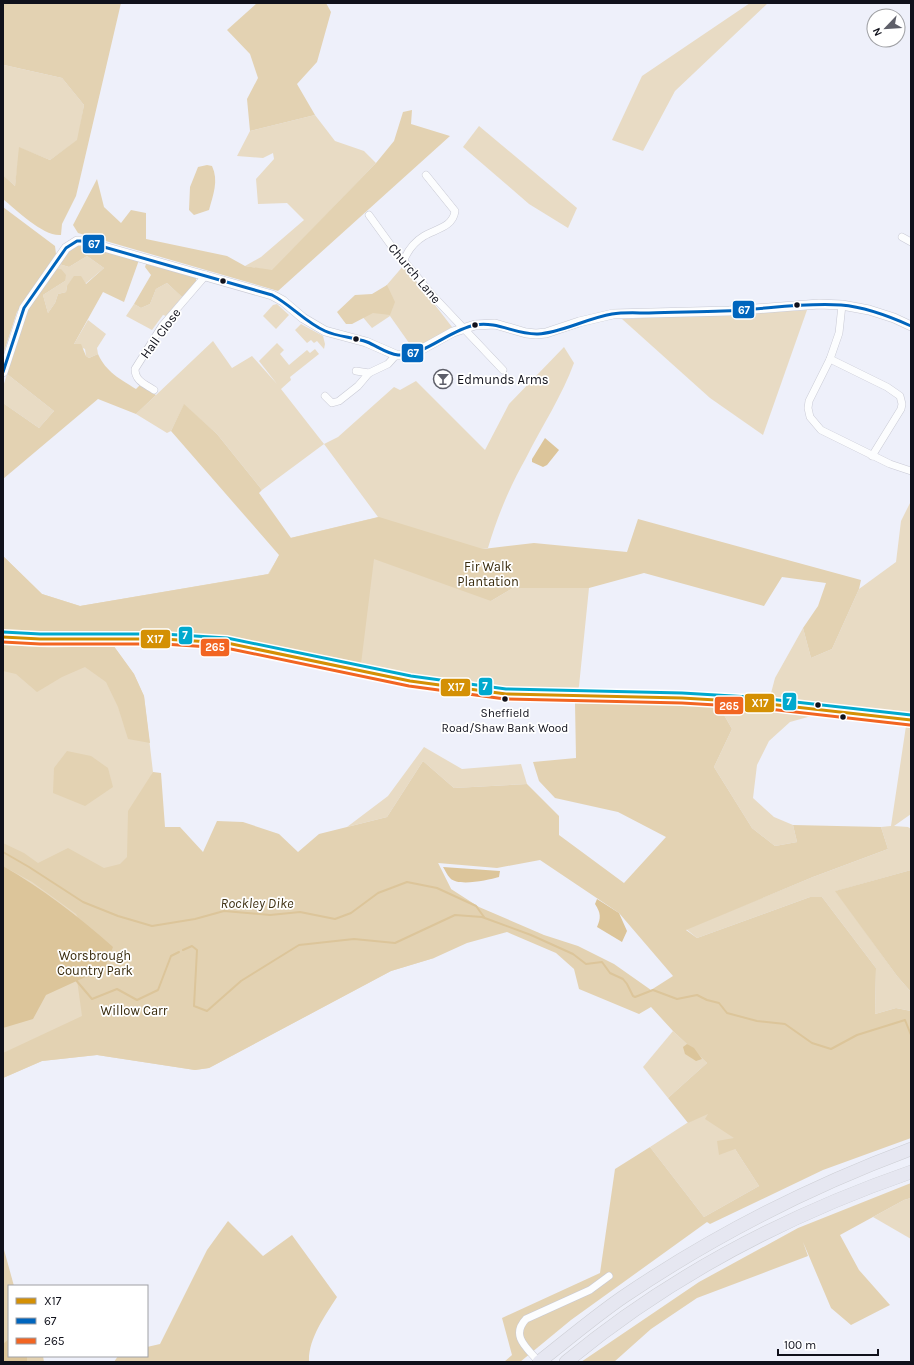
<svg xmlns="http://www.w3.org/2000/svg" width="914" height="1365" viewBox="0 0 914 1365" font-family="Karla,sans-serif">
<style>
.green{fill:#e8dbc4}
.forest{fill:#e3d2b2;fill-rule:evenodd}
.water{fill:#dcc59a}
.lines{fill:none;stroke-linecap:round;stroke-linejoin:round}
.stream{stroke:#dcc59a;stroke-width:2}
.minor-casing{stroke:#c9cad5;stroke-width:8}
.tertiary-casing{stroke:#c9cad5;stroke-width:10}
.trunk-casing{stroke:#cdced4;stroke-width:14}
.motorway-casing{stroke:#cdced4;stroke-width:14}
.minor{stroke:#fcfdfe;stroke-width:7}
.tertiary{stroke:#fcfdfe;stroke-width:9}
.trunk{stroke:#ebecf4;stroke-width:12}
.motorway{stroke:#e6e7f1;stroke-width:13}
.bus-1-casing{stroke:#fff;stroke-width:6}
.bus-2-casing{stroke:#fff;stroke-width:6}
.bus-3-casing{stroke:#fff;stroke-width:6}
.bus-4-casing{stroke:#fff;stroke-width:6}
.bus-1{stroke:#d49004;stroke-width:3}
.bus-2{stroke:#0065bd;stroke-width:3}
.bus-3{stroke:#f26522;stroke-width:3}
.bus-4{stroke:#00a9ce;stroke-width:3}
.bus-dot{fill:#10111b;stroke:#fff;stroke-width:1.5}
.labels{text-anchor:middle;stroke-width:3.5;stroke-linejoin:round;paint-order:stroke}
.bus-label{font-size:12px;fill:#10111b;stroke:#fff}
.street-label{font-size:13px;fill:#10111b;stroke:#fff}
.poi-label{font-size:13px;fill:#10111b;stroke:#fff;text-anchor:start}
.park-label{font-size:13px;fill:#392b0d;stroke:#fff}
.water-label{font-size:14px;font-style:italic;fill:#403214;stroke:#fff}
.line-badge{stroke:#fff;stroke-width:1.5}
.badge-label{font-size:11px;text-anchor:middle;font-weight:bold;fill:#fff}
</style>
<rect width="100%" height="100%" fill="#eef0fa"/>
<g class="green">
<path d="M750,3h18l-93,88 -32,60 -31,-11 30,-64z"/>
<path d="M3,62l1,3 58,13 22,27 -6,35 -28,20 -30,-12 -5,38 -12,-11z"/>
<path d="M315,115l20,26 29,10 12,12 -104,108 -27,-5 16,-9 43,-37 -17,-17 -29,1 -2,-25 18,-20 -1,-6 -10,5 -26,-2 13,-25z"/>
<path d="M479,126l98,82 -9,20 -39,-24 -66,-57z"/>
<path d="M87,256l17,12 -19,16 -18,2 -1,6 -8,2 -3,9 -7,10 -5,-18 22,-14 -9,-12 3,-5 10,3z"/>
<path d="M404,265l48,62 -38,23 -24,-34 -18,12 -11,-13z"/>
<path d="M167,283l15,14 -16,19 -3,-1 -11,15 -26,-14 8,-12 7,4 9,-4 6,-15z"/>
<path d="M277,304l12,11 -13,14 -13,-13 10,-11z"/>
<path d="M807,310l-44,125 -53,-37 -88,-79z"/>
<path d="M88,320l18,14 -9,14 1,6 -9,4 -3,-2 -1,-7 -11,-5z"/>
<path d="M301,324l22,12 2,8 -1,5 -7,-8 -3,2 -3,-3 -4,3 -12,-13z"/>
<path d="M213,341l19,27 20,-12 25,28 -18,-23 18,-18 7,7 -4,4 9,11 18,-15 3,3 5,-4 4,5 -29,23 1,3 -10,9 43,55 14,-7 56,-50 6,3 16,-9 69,69 24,-46 55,-57 10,16c-12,33 -32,63 -48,95 -16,28 -29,59 -38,90l-5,1 8,52 22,-13h76l-10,98 -1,4 -64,-1 -33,-3 -49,-8 -213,-41 -122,-5 16,13 21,29 10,22 9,76 -5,47 4,71 286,-27 13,26 -17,69 -43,13 -182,97 -14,2 -98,-15 -55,6 -39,17v-522l39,38 38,12 188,-32 22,-36 88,-21 -54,-73 -62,46 -45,-56 -33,-29 -13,26 -4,2 -31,-19z"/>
<path d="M7,374l47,37 -15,17 -36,-25v-16z"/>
<path d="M911,501v212l-141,-16 5,-19 28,-50 8,30 21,-9 27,-60 37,-27 5,-41z"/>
<path d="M719,706l96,9 -25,7 -21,19 -12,24 -4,33 21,19 19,8 4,17 -22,4 -23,-18 -38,-61 18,-38z"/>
<path d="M906,726h5v88l-17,12 14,1 3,2v41l-75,21 61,85 14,16v19l-15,-3 -21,6 1,-46 -54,-71h-12l-113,41 -11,-9 127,-52 75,-28 -7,-22 10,-1z"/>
<path d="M424,747l38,22 59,-5 6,20 -73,4 -31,-27 -36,56 -40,10 41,-31z"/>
<path d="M673,1031l34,32 -39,35 -25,-31z"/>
<path d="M708,1113l27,25v11l24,37 -55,31 -54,-70 37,-24z"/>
<path d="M911,1198v41l-38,-22 31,-17z"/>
</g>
<g class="forest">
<path d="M3,3h118l-45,193 -14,28 -1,11c-17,2 -45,-25 -58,-36v-24l12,11 4,-39 31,13 27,-20 7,-35 -22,-27 -58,-13z"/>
<path d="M257,3h69l5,9 -14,50 -20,22 18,31 -65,16 -3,-32 11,-21 -8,-24 -23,-24z"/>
<path d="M412,110l-1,14 39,12 -172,155 -200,-58 -5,-8 24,-46 7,28 17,16 10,-13 15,3v26l81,17 18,10 27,4 104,-107 18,-22 9,-29z"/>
<path d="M207,165l5,1c7,15 1,29 -3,44l-15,5 -5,-5 1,-23 8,-20z"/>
<path d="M3,207l52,39 1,8 -39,58 -14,43z"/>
<path d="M82,244l57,16 -15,42 -21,-10 -29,52h7l5,12 3,2 9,-4c8,18 22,25 38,35l4,-4 16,10 -20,19 -38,-15 -95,80v-76l36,25 15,-17 -47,-37 20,-64 29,-41h5l5,6 -1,6 -22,14 5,18 7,-10 3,-9 8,-2 1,-6 7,-10h7l5,8 18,-16 -17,-12 -18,11 -10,-3c7,-10 12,-16 23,-20z"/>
<path d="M147,261l49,16v5l-14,15 -15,-14 -11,6 -6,15 -9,4 -7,-4 17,-29 -6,-8z"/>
<path d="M387,285l8,17 -5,13 -17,-2 -21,11h-6l-9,-12 18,-17 17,-1z"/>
<path d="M184,404l33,30 45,56 -3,3 32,45 88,-21 104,32 51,-6 93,9 11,-33 223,61 -2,9 -27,60 -21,9 -8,-30 15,-22 8,-23 -44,-6 -18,29 -120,-33 -55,15h-76l-22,13 -117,-42 -13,105 -142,-27 -216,-6v-75l39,38 38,12 189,-32 10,-19 -108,-124z"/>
<path d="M3,645l49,3 61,-3 21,29 10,22 6,47 -22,-4 -10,-32 -12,-25 -21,-15 -23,10 -25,15 -21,-18 -13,-3z"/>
<path d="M575,703l144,3 13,23 -18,38 38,61 23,18 22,-4 -4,-17 88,2 7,22 -75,28 -127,53 11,8 113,-41h12l54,71 -1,46 21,-6 15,3v127l-88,32 -113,54 -3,-2 -136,98 -51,42h-16l8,-7 -10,-37 98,-45 15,-104 35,-22 54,70 55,-31 -24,-37 -16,6 -2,-14 17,-3 -29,-19 3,-5 -20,9 -20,-25 39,-35 -34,-32 -22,-24 -12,7 -60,-25 -5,-20 -18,-16 -49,-21 -40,11 -33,15 -43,13 -182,97 -14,2 -98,-15 -55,6 -39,17v-25l79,-37 -5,-36 28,-12 -29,-54 -44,-32 -29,-16v-23l21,10 14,10 30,-15 36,20 16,-4 7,-7 1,-46 25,-39 8,1 4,54h15l23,25 14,-31 26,1 36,12 19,18 21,-18 68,-17 36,-56 31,27 73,-4 32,32v19l65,48 42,-46 -48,-25 -63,-14 -16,-17 -6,-19 43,-4zM540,860l79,53 54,63 -22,14 -37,-26 -36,-18 -34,-11 -65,-28 -28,-18 -13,-26 59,5z"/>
<path d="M67,751l24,5 17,12 5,19 -28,19 -32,-13 1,-25z"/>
<path d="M911,870v122l-14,-16 -62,-85z"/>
<path d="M911,1183v15l-7,2 -64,35 19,35 31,35 -39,20 -20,-17 -28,-66 5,14 -111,42 -46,31 -37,33h-33l118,-80 99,-54z"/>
<path d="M228,1221l35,35 29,-21 45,62c-12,19 -29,42 -28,65h-195l4,-6h29v-9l13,-3 47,-94z"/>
<path d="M3,1246l11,40h-5v70h34l1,6h-41z"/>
</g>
<g class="water">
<path d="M545,438l14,12 -12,15 -4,2 -11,-5v-3z"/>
<path d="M3,866c40,23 75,50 110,81l-8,21 -59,27 -13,24 -30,9z"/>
<path d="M443,867l57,4 -1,6c-11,3 -41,10 -49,1 -3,-3 -5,-8 -7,-11z"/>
<path d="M597,899l22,14 8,18 -5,11 -25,-15c4,-9 4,-14 -2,-23z"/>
<path d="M687,1044l7,4 8,11 -6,2 -11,-7 -2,-7z"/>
<path d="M9,1339v17h18v6h-24v-18z"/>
</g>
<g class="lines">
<g class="stream">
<path d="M3,852l26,15 54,35 35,14 34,10 43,-7 29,-8 46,4 30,-3 35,7 16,-6 27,-20 29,-11 30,6 39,18 8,11"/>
<path d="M183,950l9,-4 5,4 -3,56 13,5 34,-30 58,-36 55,-6 41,4 60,-28 27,2 49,18 42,19 13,10 16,-2 8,11 13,6 4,5 6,12 2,1 18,-7 24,9 20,-4 10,5 12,3 8,10 30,8 28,3 27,19 19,6 26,-14 48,-15 6,15"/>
<path d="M75,979l17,20 25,-10 20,11 21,-10 13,-34 8,-4"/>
</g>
<g class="minor-casing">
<g id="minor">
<path d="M369,215l21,29 43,52 70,74"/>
<path d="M902,237l9,5"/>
<path d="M404,260c4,-10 10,-18 20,-24 12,-7 29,-9 31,-25l-29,-36"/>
<path d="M842,305l-3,28 -9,26 -21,42 -1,7 2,9 11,13 69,34 21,7"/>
<path d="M830,359l57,28 13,9 2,8 -1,5 -29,47"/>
<path d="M356,371l13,2"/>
<path d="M154,390c-9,-6 -19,-9 -19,-21l27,-43 44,-51"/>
<path d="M325,396l7,7 7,-2 19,-15 11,-13 19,-9 8,-9"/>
<path d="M539,1362c-12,-14 -29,-26 -13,-43l64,-29 19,-14"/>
</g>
</g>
<g class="tertiary-casing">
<path id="tertiary" d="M3,372l21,-64 42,-60 11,-7h6l189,54 11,6 20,17 22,13 41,11 30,13h10l11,-3 36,-20 22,-7 20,-1 31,9 10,1 10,-1 33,-11 34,-8 116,-3 90,-7 23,1 27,5 25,8 17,8"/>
</g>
<g class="trunk-casing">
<path id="trunk" d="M3,637l37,2h123l64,4 183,38 96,13 176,4 68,4 161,18"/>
</g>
<g class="motorway-casing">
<g id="motorway">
<path d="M539,1362c28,-22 55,-45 84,-65 90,-61 186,-110 288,-148"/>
<path d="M566,1362c101,-84 221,-147 345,-190"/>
</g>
</g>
<use href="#minor" class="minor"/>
<use href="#tertiary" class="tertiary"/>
<use href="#trunk" class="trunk"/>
<use href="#motorway" class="motorway"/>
<g class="bus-1-casing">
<path id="bus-1" d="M3,637l37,2h123l64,4 183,38 96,13 176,4 68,4 161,18"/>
</g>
<g class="bus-2-casing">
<path id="bus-2" d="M3,372l21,-64 42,-60 11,-7h6l189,54c19,10 33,27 53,36 13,6 28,6 42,11 10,4 20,12 31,13 25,2 51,-25 77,-30 23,-4 41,10 63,9 22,-1 50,-16 74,-20 12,-2 25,-1 37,-1 25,-1 49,-1 74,-2 39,-1 78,-9 118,-6 24,2 48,11 70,21"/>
</g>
<g class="bus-3-casing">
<path id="bus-3" d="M3,642l37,2h123l63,4 183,38 96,13 177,4 68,4 160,18"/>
</g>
<g class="bus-4-casing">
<path id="bus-4" d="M3,632l37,2h123l64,4 184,38 95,13 176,4 68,4 161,18"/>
</g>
<use href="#bus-1" class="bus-1"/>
<use href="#bus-2" class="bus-2"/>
<use href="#bus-3" class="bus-3"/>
<use href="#bus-4" class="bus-4"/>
</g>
<defs>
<g id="bar-ring" transform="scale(1)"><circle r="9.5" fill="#fff" stroke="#5e5f69" stroke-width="1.5"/><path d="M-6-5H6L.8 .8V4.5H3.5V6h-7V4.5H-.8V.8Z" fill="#5e5f69"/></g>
</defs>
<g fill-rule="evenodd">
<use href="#bar-ring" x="443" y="379"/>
</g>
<g class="bus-dot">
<circle cx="223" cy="281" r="3.5"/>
<circle cx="797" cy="305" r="3.5"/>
<circle cx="475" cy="325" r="3.5"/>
<circle cx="356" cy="339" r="3.5"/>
<circle cx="505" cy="699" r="3.5"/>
<circle cx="818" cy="705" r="3.5"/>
<circle cx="843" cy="717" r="3.5"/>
</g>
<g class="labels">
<g class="bus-label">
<text x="505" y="717">Sheffield<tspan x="505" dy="15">Road/Shaw Bank Wood</tspan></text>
</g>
<g class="street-label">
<text transform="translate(415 273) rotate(50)" y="5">Church Lane</text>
<text transform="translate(160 333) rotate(-54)" y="5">Hall Close</text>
</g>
<g class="poi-label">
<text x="457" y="384">Edmunds Arms</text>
</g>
<g class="park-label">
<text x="488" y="571">Fir Walk<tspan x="488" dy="15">Plantation</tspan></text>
<text x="95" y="960">Worsbrough<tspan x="95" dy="15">Country Park</tspan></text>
<text x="134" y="1015">Willow Carr</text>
</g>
<g class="water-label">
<text x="257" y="908">Rockley Dike</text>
</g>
</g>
<g class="line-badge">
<rect x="82" y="234" width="23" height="20" rx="4" fill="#0065bd"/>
<rect x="732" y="300" width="23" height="19" rx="4" fill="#0065bd"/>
<rect x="401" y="343" width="23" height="20" rx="4" fill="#0065bd"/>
<rect x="178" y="626" width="15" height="19" rx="4" fill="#00a9ce"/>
<rect x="140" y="629" width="31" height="20" rx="4" fill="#d49004"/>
<rect x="200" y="638" width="30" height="19" rx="4" fill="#f26522"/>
<rect x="478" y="677" width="15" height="19" rx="4" fill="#00a9ce"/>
<rect x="440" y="678" width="31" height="19" rx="4" fill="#d49004"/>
<rect x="782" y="692" width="15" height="19" rx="4" fill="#00a9ce"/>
<rect x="744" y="693" width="31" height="20" rx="4" fill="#d49004"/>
<rect x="714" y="696" width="30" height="19" rx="4" fill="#f26522"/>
</g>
<g class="badge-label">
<text x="94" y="248">67</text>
<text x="744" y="314">67</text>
<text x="413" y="357">67</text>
<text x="185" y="639">7</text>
<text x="155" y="643">X17</text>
<text x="215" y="651">265</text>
<text x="485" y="690">7</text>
<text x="456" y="691">X17</text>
<text x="789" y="705">7</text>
<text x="760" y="707">X17</text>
<text x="729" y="710">265</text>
</g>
<rect width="914" height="1365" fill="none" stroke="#10111b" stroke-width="8"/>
<rect x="8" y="1285" width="140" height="72" fill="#ffffff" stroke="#9fa0a4"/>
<rect x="16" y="1298" width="20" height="6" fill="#d49004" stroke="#9fa0a4"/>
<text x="44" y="1305" font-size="12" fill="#10111b">X17</text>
<rect x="16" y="1318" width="20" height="6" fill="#0065bd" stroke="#9fa0a4"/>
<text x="44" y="1325" font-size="12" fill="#10111b">67</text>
<rect x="16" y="1338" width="20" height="6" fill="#f26522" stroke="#9fa0a4"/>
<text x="44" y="1345" font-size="12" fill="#10111b">265</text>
<g transform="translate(886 28) rotate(245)"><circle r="19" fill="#ffffff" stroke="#9fa0a4"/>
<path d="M0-3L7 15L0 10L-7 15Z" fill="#5e5f69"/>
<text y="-6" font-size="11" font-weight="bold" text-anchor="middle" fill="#10111b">N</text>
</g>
<path d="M778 1349v6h100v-6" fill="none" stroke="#10111b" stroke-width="2"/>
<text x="784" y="1349" font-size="12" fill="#10111b" stroke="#ffffff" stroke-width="3" paint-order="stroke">100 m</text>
</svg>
